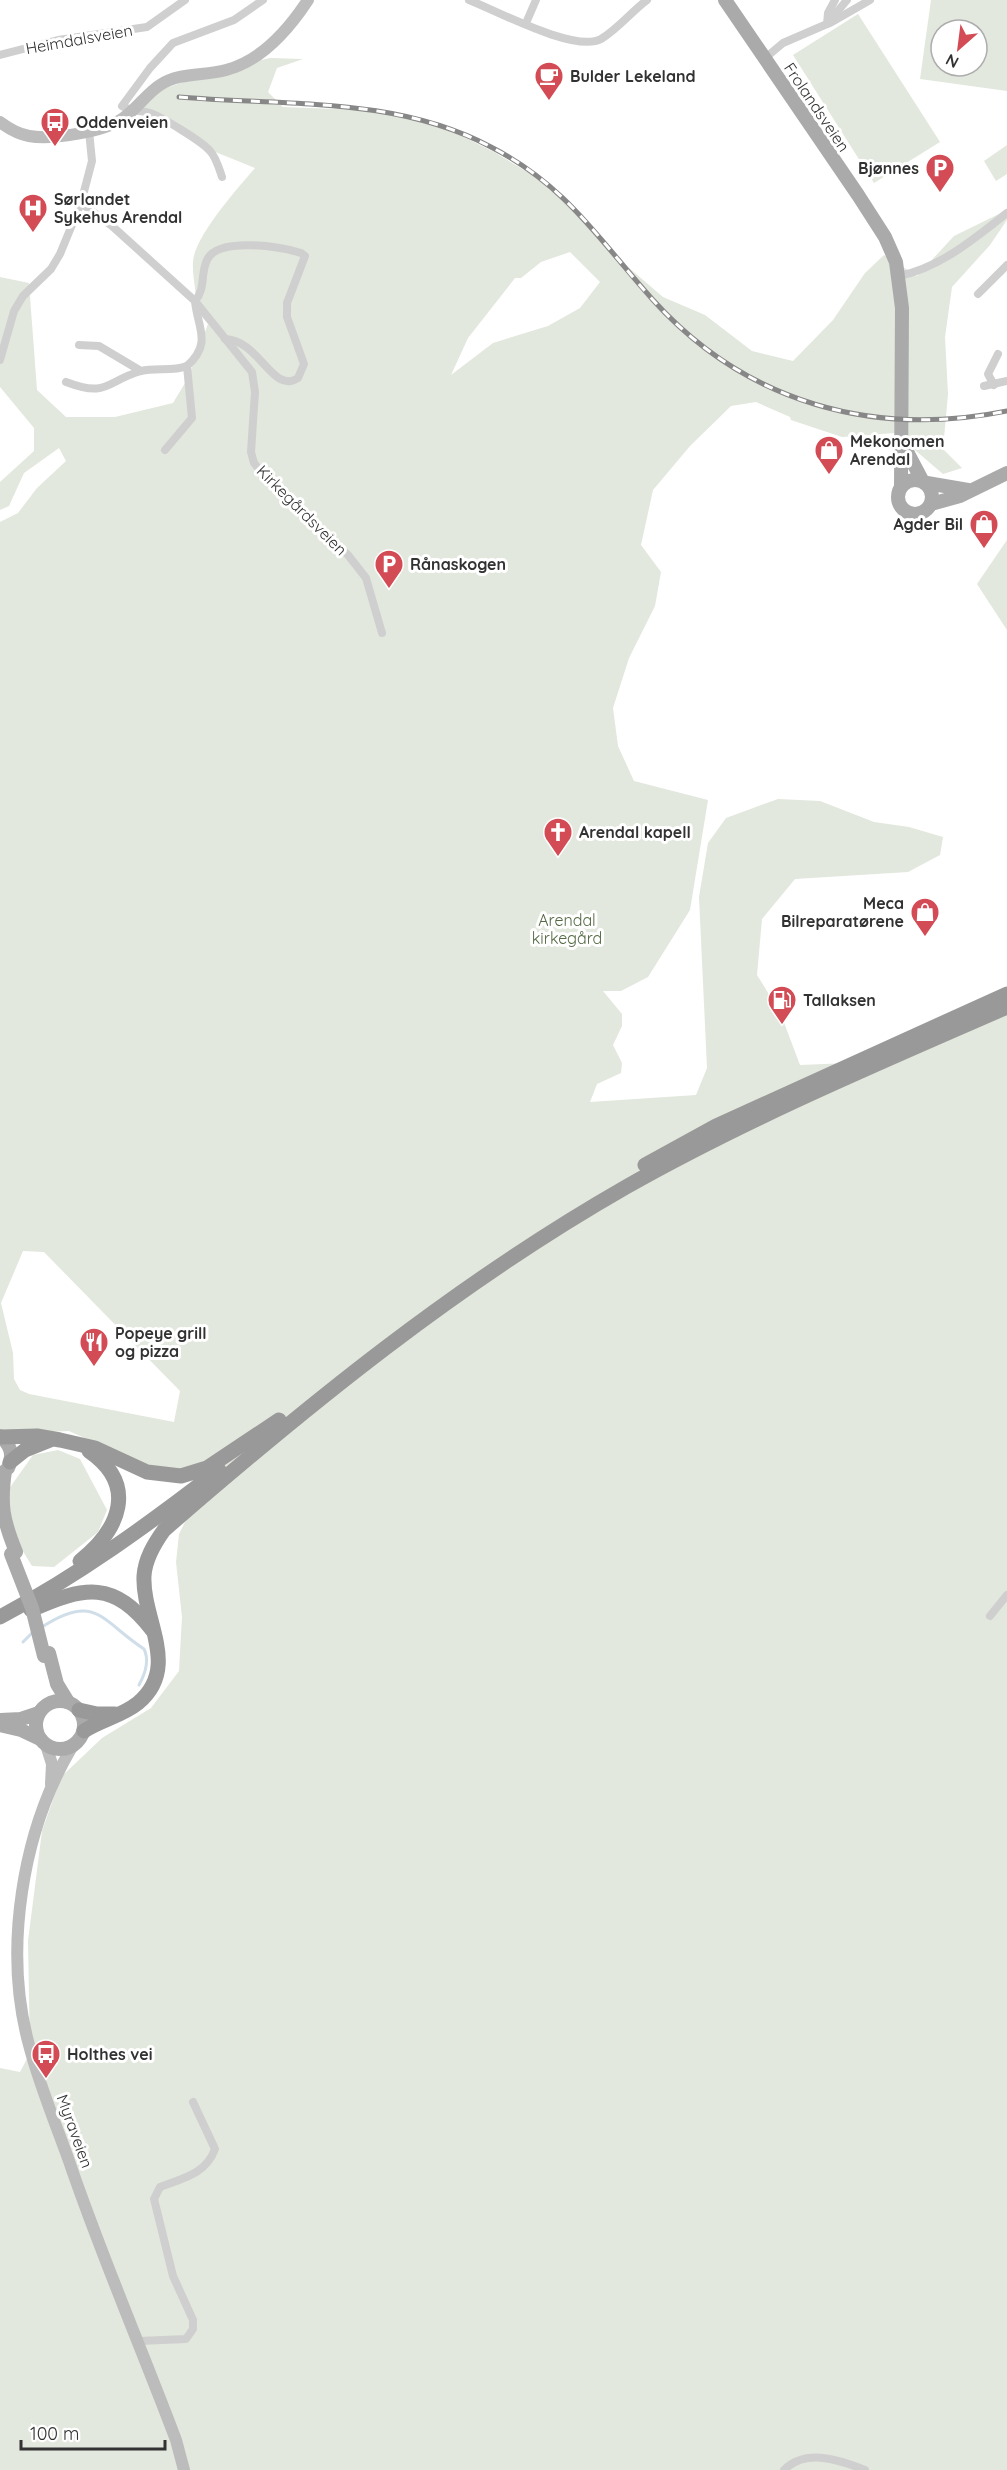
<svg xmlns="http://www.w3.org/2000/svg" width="1007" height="2470" viewBox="0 0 1007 2470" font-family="Quicksand,sans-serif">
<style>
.green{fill:#e2e8dd;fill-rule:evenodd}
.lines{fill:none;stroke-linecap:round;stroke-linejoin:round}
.stream{stroke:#cfdee8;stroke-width:3}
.street{stroke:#cfcfcf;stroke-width:8}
.secondary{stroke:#bcbcbc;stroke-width:12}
.primary{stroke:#aaa;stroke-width:14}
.highway{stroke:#999;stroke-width:15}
.rail-casing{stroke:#878787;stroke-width:5}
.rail{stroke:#fff;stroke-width:3;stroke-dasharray:9;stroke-linecap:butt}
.primary-bridge{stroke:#aaa;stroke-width:14}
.labels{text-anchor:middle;stroke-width:6;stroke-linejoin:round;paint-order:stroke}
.street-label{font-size:16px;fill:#323232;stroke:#fff}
.poi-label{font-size:16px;font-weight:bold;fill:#323232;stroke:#fff;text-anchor:start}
.park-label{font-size:16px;fill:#556a44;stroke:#fff}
</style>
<rect width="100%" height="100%" fill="#fff"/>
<g class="green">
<path d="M931,0h76v91l-87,-12zM941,30h36v36h-36z"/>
<path d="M858,14l82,128 -66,41 -81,-128z"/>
<path d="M270,58l33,1 -26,9 -9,24 15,15 107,4 54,16 50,25 50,30 41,37 36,42 42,36 42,18 47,36 41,10 40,-41 32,-47 19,-18 33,21 37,-40 53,-26v10l-17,25 -38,42 -7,50 3,57 -5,55 19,19 -19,6 -48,-41 -53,4 -51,-17 -1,-3 -34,-15 -25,4 -41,40 -37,44 -12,55 20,27 -6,34 -26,52 -16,50 5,38 16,35 74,19 -18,110 -42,67 -27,14h-18l19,23v12l-9,19 9,18 -1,10 -24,11 -7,18 106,-7 11,-27 -8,-171 9,-54 18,-25 52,-19 42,2 54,21 35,5 34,10 -3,18 -32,17 -113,7 -33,40 -5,56 23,37 20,53 48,-2 159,-67v1474h-1007v-402l20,4 10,-19 -2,-112 14,-110 19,-54 41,-39 49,-30 28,-37 3,-54 -6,-55 3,-28 25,-50 -50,-15 -85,-38 -48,2 -21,-3v-908l18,-9 19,-25 29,-27 -7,-13 -35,25 -15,33 -9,4v-28l34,-31v-23l-34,-41v-110l29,6 8,107 29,27h49l58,-14 15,-25 20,-54 -13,-15c3,-16 -3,-30 -2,-47 1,-25 45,-74 62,-94l-42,-17 -71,-43 19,-18 53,-19zM570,252l30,30 -20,26 -32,18 -55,17 -42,32 17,-37 47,-60h6l20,-16zM23,1251l21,1 136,139 -6,31 -145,-28 -9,-4 -6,-11 -1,-26 -12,-50z"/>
<path d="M1007,145v29l-11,7 -12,-20z"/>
<path d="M1007,540v90l-30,-46z"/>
<path d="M58,1450l22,9 27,51 -9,22 -44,35 -22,-1 -16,-26 -10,-47 27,-38z"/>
</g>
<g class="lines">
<g class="stream">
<path d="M42,1627c54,-35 59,-6 102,22 6,12 1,25 -5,36"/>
<path d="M23,1642l10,-10"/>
</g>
<g class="street">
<path d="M469,0c28,11 106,53 132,39 17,-10 30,-27 46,-39"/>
<path d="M526,23l10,-23"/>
<path d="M830,23l40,-23"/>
<path d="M827,24l1,-11 7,-13"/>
<path d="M0,55l58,-15 89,-13 38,-27"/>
<path d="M764,59l19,-16 44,-19 20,-24"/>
<path d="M89,131l3,30 -11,42 31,23 83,75 57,71 3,20 -4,60 3,11 18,22 76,70 18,23 16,55"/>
<path d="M222,177c-3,-9 -6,-20 -12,-26 -7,-9 -50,-35 -60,-38 -10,-3 -18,-1 -28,-7l28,-38 23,-25 61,-23 29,-20"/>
<path d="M899,276c41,-8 76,-38 108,-63"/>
<path d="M978,294l29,-29"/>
<path d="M79,345l20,1 42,25"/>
<path d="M0,360l14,-49 9,-15 28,-27 9,-15 21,-51"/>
<path d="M66,382c42,16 40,-1 75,-11 15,-4 31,1 46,-5 26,-23 10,-39 8,-65 11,-13 5,-26 12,-41 11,-24 74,-13 94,-7l4,3 -18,47v14l17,47 -6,14c-26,17 -38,-38 -73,-39"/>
<path d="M994,385l-6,-11 10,-20"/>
<path d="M984,386l23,-5"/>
<path d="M165,450l27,-32 -5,-52"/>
<path d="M990,1616l17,-21"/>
<path d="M139,2341l47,-2 7,-10v-9l-20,-44 -19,-77 6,-12c23,-9 46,-13 55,-38l-22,-47"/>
<path d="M784,2470c22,-22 56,-10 81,0"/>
</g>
<g class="secondary">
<path d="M0,122c8,6 19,12 29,14 22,4 74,-4 93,-17 14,-9 24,-25 38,-34 20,-13 44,-9 66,-15 35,-9 63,-41 82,-70"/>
<path d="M46,1745l6,19 -1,20"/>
<path d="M72,1747c-50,84 -69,203 -43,298 10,39 26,77 40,116 32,94 72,186 107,279l8,30"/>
</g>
<g class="primary">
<path d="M725,0l133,195 27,42 11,25 6,46 -1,179"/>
<path d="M904,446l18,34"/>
<circle cx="915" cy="497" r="17"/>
<path d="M927,483l41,7"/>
<path d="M931,504l29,-8 47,-23"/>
<path d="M0,1436c11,9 14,19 8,32"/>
<path d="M5,1471c-5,34 -2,49 11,81"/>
<path d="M49,1653l8,31 11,18"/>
<circle cx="60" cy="1725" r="24"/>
<path d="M0,1720l21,-1 18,-6"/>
<path d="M0,1725l21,5 19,9"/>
</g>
<g class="highway">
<path d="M645,1165l71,-39 291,-132"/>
<path d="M2,1437l35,-1 23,4 35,8 52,24 34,4 26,-8 72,-48"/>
<path d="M10,1462l15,-12 25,-10"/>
<path d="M80,1561c40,-32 58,-76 9,-110"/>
<path d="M31,1610c54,-24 83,-30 122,21"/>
<path d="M0,1617c79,-42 149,-93 219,-147"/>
<path d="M79,1710l18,4h18"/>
<path d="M84,1731c17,-11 38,-15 54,-28 43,-36 4,-83 6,-127 1,-17 10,-32 20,-46 145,-126 294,-247 462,-343 122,-69 253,-124 381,-180"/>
</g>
<g class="rail-casing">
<path id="rail" d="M179,97c106,9 216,-1 312,50 76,39 108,93 162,153 93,103 221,138 354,111"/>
</g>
<use href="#rail" class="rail"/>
<path class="primary-bridge" d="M11,1554l21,54 12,48"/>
</g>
<defs>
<g id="cafe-pin" transform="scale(1.5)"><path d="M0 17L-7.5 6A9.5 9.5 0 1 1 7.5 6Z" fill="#d34b54" stroke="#fff"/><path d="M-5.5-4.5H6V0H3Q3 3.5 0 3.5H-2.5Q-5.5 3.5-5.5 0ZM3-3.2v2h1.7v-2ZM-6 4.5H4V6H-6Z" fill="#fff"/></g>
<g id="bus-pin" transform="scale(1.5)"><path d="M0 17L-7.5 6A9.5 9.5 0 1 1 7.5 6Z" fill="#d34b54" stroke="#fff"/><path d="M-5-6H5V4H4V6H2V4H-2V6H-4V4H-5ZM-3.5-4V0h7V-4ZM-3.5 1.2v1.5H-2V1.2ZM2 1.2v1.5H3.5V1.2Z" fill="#fff"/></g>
<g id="parking-pin" transform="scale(1.5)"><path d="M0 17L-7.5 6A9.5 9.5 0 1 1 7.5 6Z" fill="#d34b54" stroke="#fff"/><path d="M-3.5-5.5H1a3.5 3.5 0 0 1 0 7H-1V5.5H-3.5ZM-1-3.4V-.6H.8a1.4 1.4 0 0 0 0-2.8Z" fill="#fff"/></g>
<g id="hospital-pin" transform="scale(1.5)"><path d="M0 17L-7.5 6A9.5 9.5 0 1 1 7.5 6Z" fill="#d34b54" stroke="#fff"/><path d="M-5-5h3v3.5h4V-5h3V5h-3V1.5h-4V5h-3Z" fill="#fff"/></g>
<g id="shop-pin" transform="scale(1.5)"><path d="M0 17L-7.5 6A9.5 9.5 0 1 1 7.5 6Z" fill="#d34b54" stroke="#fff"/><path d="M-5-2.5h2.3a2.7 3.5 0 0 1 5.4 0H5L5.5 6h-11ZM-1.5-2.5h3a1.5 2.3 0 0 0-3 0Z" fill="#fff"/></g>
<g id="church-pin" transform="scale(1.5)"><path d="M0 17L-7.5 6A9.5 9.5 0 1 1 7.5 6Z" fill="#d34b54" stroke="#fff"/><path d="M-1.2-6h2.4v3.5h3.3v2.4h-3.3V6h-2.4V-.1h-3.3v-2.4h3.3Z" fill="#fff"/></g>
<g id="fuel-pin" transform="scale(1.5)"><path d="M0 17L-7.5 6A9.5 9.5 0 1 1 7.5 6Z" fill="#d34b54" stroke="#fff"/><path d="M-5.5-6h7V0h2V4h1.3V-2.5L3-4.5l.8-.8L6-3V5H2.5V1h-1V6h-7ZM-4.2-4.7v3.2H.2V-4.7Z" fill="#fff"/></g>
<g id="restaurant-pin" transform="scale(1.5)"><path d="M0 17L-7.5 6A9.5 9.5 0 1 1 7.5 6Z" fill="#d34b54" stroke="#fff"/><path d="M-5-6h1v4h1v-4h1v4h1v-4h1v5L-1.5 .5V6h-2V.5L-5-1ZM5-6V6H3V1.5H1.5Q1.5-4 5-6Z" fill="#fff"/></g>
</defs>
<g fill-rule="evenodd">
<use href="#cafe-pin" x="549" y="76"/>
<use href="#bus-pin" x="55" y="122"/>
<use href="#parking-pin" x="940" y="168"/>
<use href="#hospital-pin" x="33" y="208"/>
<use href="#shop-pin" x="829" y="450"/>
<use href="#shop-pin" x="984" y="524"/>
<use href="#parking-pin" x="389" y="564"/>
<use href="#church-pin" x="558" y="832"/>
<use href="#shop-pin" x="925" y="912"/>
<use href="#fuel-pin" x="782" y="1000"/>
<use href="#restaurant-pin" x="94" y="1342"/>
<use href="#bus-pin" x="46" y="2054"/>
</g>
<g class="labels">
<g class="street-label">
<text transform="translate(79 39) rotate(-10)" y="6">Heimdalsveien</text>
<text transform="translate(817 107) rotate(56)" y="6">Frolandsveien</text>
<text transform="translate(302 510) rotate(45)" y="6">Kirkegårdsveien</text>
<text transform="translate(75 2131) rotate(70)" y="6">Myraveien</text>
</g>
<g class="poi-label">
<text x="570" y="82">Bulder Lekeland</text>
<text x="76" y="128">Oddenveien</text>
<text x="919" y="174" text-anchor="end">Bjønnes</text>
<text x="54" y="205">Sørlandet<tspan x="54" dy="18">Sykehus Arendal</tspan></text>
<text x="850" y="447">Mekonomen<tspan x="850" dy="18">Arendal</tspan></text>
<text x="963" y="530" text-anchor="end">Agder Bil</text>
<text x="410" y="570">Rånaskogen</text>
<text x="579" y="838">Arendal kapell</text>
<text x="904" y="909" text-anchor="end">Meca<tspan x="904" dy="18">Bilreparatørene</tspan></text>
<text x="803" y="1006">Tallaksen</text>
<text x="115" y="1339">Popeye grill<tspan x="115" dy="18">og pizza</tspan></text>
<text x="67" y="2060">Holthes vei</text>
</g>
<g class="park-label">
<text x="567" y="926">Arendal<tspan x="567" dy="18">kirkegård</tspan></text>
</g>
</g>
<g transform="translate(959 48) rotate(208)"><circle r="28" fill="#ffffff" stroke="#adadad" stroke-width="1.5"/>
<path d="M0-4.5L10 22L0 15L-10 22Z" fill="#d34b54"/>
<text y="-9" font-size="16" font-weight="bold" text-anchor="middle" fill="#323232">N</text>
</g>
<path d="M21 2440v9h144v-9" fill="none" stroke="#323232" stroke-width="3"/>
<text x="30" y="2440" font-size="18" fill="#323232" stroke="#ffffff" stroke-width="4.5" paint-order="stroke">100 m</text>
</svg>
